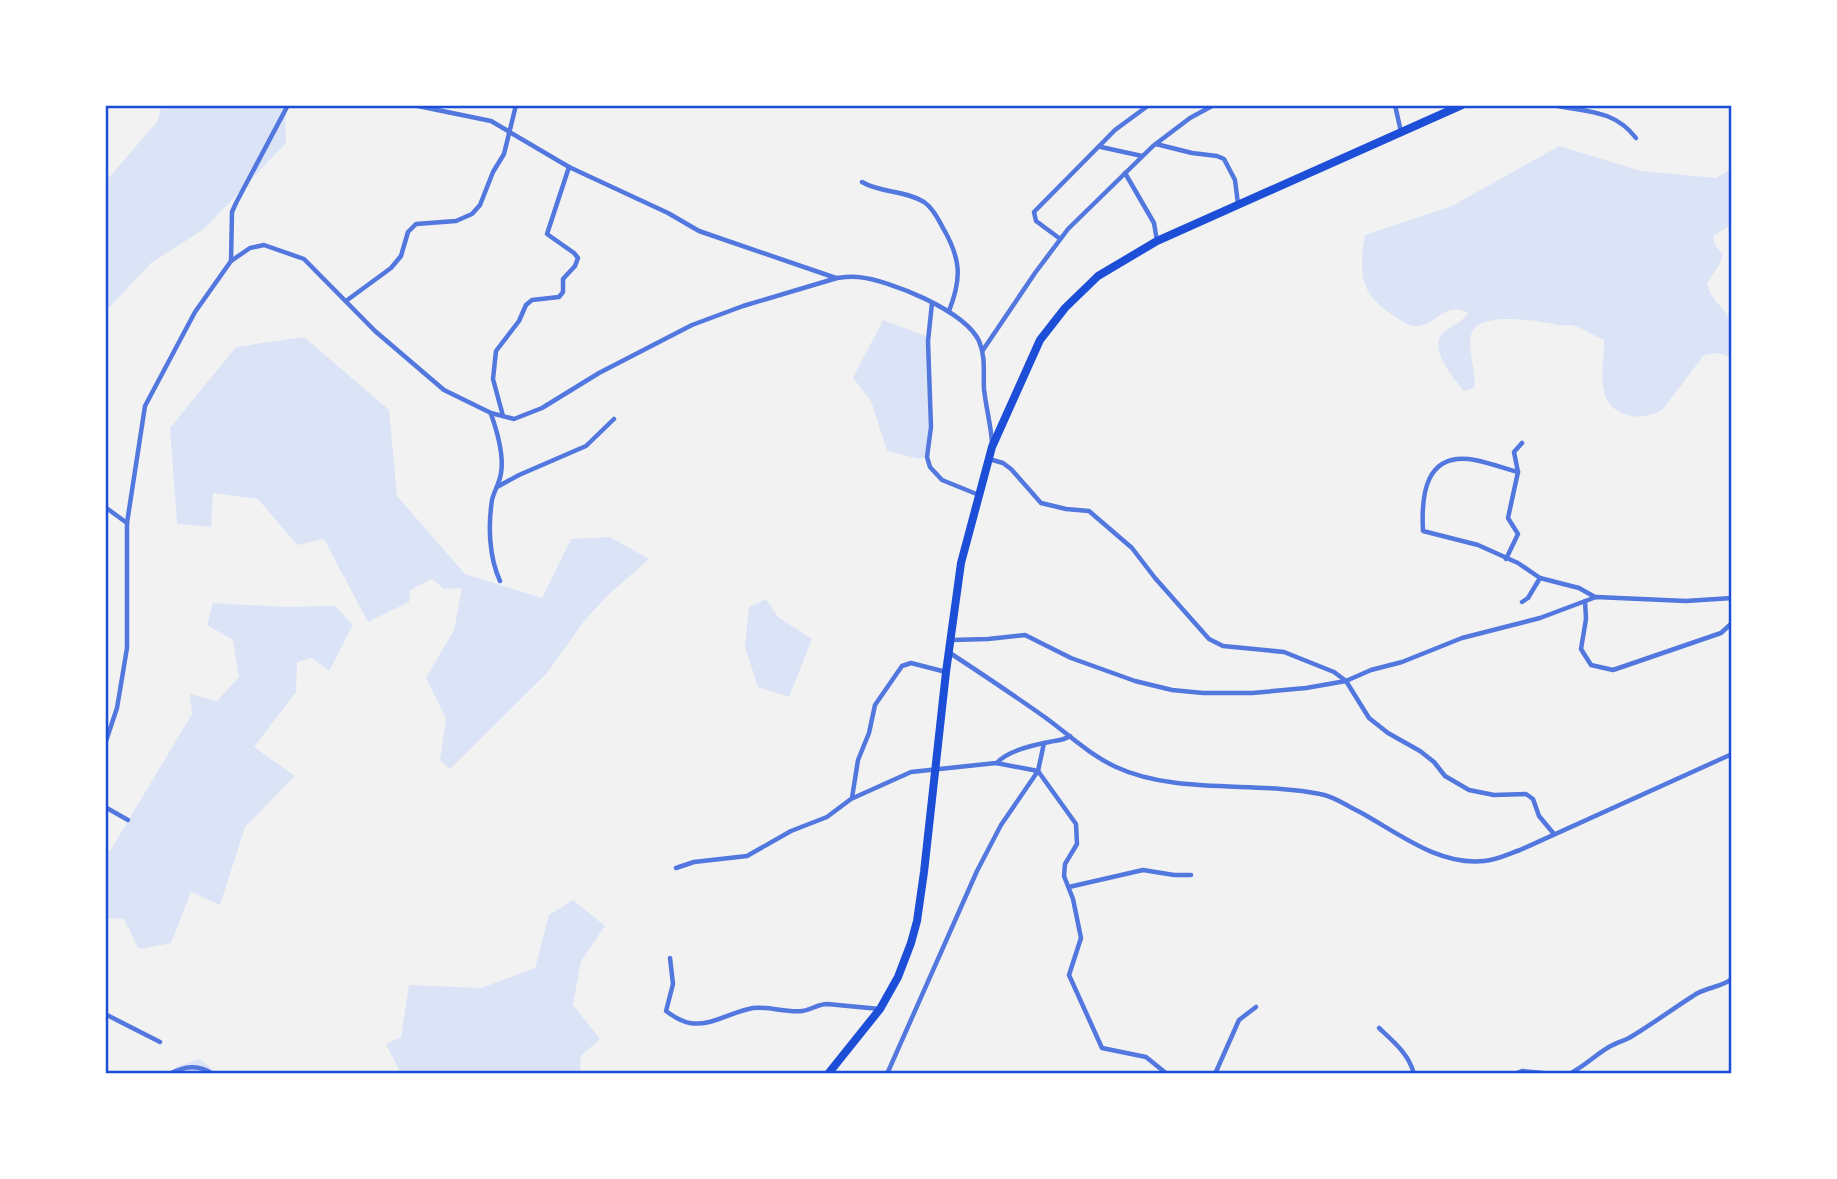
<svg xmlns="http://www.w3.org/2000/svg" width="1837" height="1179" viewBox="0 0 1837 1179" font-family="Manrope,sans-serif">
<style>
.green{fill:#dbe4f7}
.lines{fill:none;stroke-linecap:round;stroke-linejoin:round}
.minor{stroke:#5277de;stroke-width:4.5}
.trunk{stroke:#1d4ed8;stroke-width:8}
.neatline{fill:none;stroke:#1d4ed8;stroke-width:2.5}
</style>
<rect width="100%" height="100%" fill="#f2f2f2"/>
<g class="green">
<path d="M162,105h123l1,38 -82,86 -53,34 -46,49v-130l52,-60z"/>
<path d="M1559,146l82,25 75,7 16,-9v55l-19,12 2,9 8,10 -4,10 -12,18c3,16 17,24 24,39 3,10 1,25 1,35l-16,-4 -12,2 -41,54c-9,6 -21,9 -32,7 -39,-9 -27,-45 -27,-76 -9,-4 -19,-10 -29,-14 -5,-2 -11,0 -16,-1 -18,-4 -73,-13 -85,4 -10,13 3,41 0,59l-10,3c-10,-12 -35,-41 -22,-57 7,-8 18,-9 26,-21 -22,-12 -30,10 -50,13 -9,1 -18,-6 -25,-11 -34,-21 -34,-43 -28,-80l87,-29z"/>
<path d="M883,320l45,17 3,64 -4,56 -8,2 -32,-8 -16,-50 -18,-23z"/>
<path d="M304,337l85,73 8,86 68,78 77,24 29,-59 39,-2 39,22 -42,37 -22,24 -38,53 -97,96 -10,-9 6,-41 -20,-41 28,-48 8,-42 -18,1 -12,-10 -22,11 -1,12 -41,20 -44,-83 -27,6 -39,-46 -45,-6 -2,34 -34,-3 -7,-96 66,-81z"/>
<path d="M766,599l12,18 34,22 -23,58 -31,-10 -13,-40 4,-40z"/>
<path d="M213,603l71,4 51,-1 18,19 -24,46 -17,-13 -15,4 -1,30 -42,55 41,29 -50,51 -25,78 -29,-13 -20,51 -32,6 -15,-30 -19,-1v-67h5l82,-137 -2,-20 27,7 22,-24 -6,-37 -26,-15z"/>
<path d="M573,900l32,26 -24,35 -8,44 27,34 -19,17 -1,18h-179l-15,-30 15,-7 8,-52 72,3 54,-20 14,-53z"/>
<path d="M200,1059l18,15h-43l1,-7z"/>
</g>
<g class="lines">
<g class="minor">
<path d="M413,105l78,16 78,46 99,46 31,18 137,47"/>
<path d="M1395,105l6,27"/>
<path d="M1553,105c32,7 61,4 83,33"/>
<path d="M1156,144l36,9 25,3 7,3 11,21 3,24"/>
<path d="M1101,147l41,9"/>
<path d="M1125,173l29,50 3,18"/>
<path d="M862,182c18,11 43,8 62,20 9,6 14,17 19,26 18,31 19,50 6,83"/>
<path d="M1059,238l-23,-17 -2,-9 81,-82 34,-25"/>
<path d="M231,261l1,-49 4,-9 52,-98"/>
<path d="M346,301l45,-33 10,-12 7,-24 8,-8 40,-3 16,-7 8,-9 13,-33 11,-18 12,-49"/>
<path d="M932,303l-4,38 3,86 -4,30 3,10 12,13 37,15"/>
<path d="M983,350l52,-77 33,-44 85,-83 37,-28 24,-13"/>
<path d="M491,414c6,17 13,42 10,59 -1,9 -7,18 -9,27 -4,26 -3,57 8,81"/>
<path d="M503,416l-10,-37 3,-28 23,-30 7,-16 6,-5 27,-3 4,-5v-13l12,-13 3,-8 -4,-5 -27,-19 22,-67"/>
<path d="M989,459l14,4 8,6 30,34 25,6 23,2 43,37 23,30 54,61 14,7 61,6 50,20 12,9 23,37 19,15 32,18 14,11 11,14 24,14 25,5 32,-1 7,5 6,17 15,18"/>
<path d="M1518,472c-14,-4 -29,-9 -43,-12 -50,-9 -54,35 -52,71l55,14 40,18 22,15 39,10 16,9"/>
<path d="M497,487l22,-12 67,-29 28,-27"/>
<path d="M105,507l22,16"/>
<path d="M1506,559l12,-25 -10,-16 10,-46 -4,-20 8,-9"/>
<path d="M1585,601l1,18 -5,30 10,16 22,5 108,-37 11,-10"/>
<path d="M1522,602l6,-4 12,-20"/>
<path d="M951,640l37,-1 37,-4 46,23 64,23 37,9 31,3h49l54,-5 40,-7 25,-11 31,-8 60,-24 78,-20 56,-21 90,4 46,-3"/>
<path d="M950,653c32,21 65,43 96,65 23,17 44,37 70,49 60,28 141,14 204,27 13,2 26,11 38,17 39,21 80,55 126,50 13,-1 24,-7 36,-11l212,-96"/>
<path d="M105,744l12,-36 10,-60v-125l18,-117 50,-94 36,-51 19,-13 14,-3 40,14 71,72 69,59 47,23 23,6 28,-11 57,-35 93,-48 51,-19 94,-28c7,-1 14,-2 21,-1 32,3 107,34 121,64 7,16 4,32 5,48 2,19 7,36 8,54"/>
<path d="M997,763c10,-12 36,-18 52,-21 9,-2 13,-1 21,-6"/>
<path d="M852,798l6,-38 11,-27 6,-28 27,-39 9,-3 35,9"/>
<path d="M105,807l23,13"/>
<path d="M676,868l18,-6 53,-6 44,-25 36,-14 24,-18 60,-27 85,-9 42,8 38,53 1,20 -12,20 -1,12 9,23 8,39 -12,37 33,73 44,9 21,17"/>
<path d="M1069,887l74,-17 31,5h17"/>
<path d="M670,958l3,26 -7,27c7,5 15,11 24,12 20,4 43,-12 63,-15 16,-2 33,5 49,3 9,-1 16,-7 25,-7l53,5"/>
<path d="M105,1014l55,28"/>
<path d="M1379,1028c15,14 30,26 35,46"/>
<path d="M169,1074c16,-8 29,-10 44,0"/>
<path d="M887,1074l90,-203 24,-46 37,-54 6,-28"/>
<path d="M1215,1074l24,-54 17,-13"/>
<path d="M1514,1074l8,-3 33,3"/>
<path d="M1569,1074c15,-7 26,-19 40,-27 7,-4 14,-6 20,-9 22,-13 42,-28 64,-42 12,-9 27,-8 39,-17"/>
</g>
<path class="trunk" d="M828,1074l52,-65 18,-32 13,-34 6,-22 7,-49 22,-200 15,-109 31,-116 48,-107 25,-32 33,-32 59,-35 305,-136"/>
</g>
<rect width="1837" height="1179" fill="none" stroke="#ffffff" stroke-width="214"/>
<rect x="107" y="107" width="1623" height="965" class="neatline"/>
</svg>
